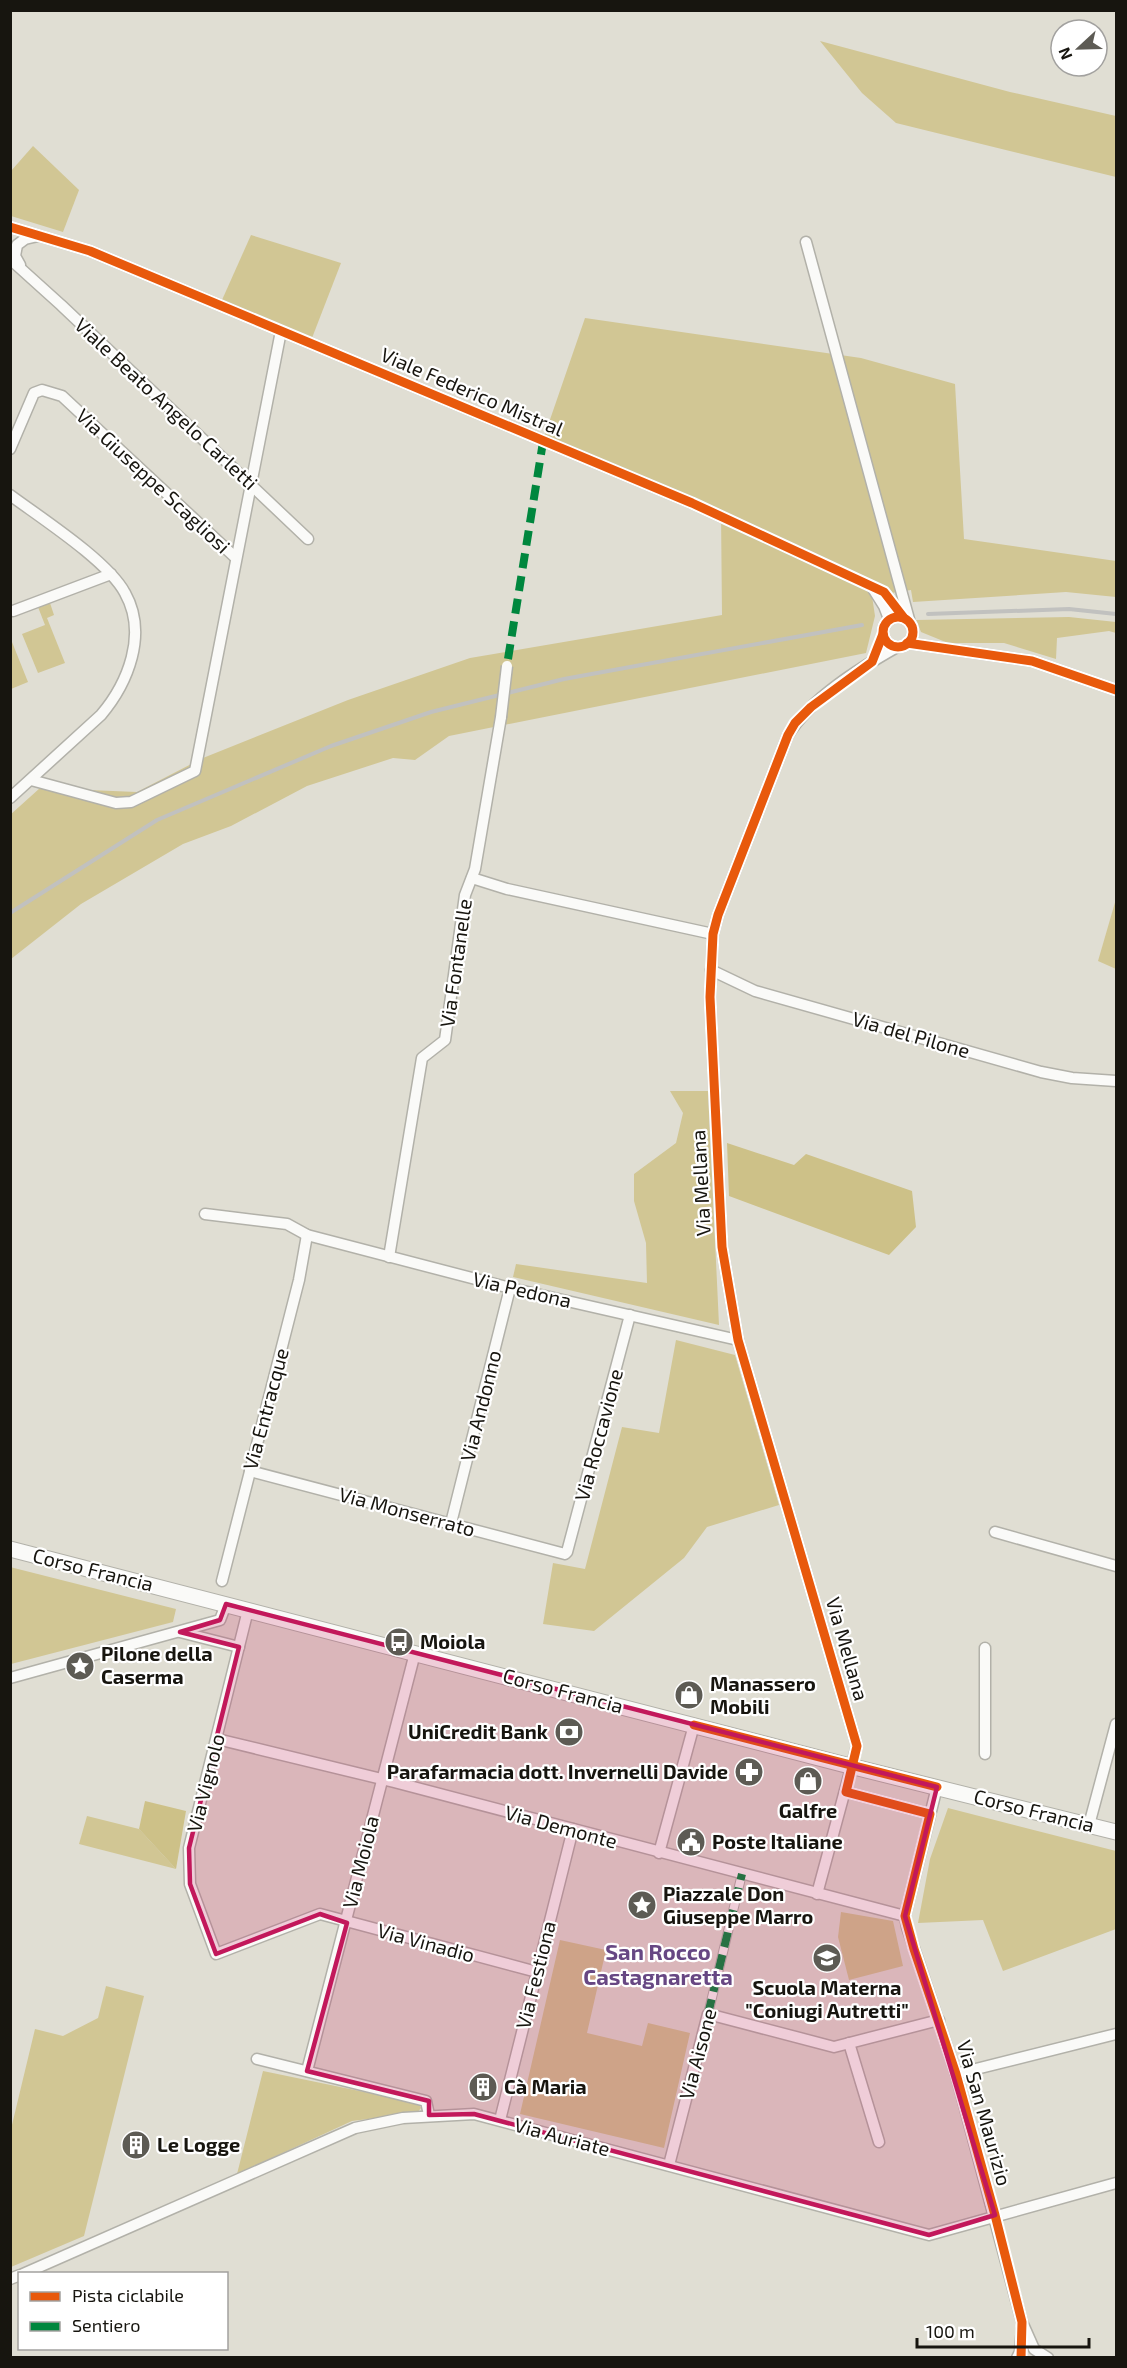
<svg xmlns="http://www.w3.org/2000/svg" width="1127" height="2368" viewBox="0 0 1127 2368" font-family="'Exo 2',sans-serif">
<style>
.green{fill:#d1c694}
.forest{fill:#cdc188}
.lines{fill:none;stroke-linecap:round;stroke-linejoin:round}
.pedestrian-casing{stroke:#b2b1a9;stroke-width:10}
.minor-casing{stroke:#b2b1a9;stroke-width:13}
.secondary-casing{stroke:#b2b1a9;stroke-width:17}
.pedestrian{stroke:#fafaf8;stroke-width:8}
.minor{stroke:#fafaf8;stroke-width:10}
.secondary{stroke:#fafaf8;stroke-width:15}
.rail{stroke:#c1c1bf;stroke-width:4}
.minor-bridge-casing{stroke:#b2b1a9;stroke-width:13;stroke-linecap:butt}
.minor-bridge{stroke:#fafaf8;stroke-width:10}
.quiet{stroke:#00873e;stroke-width:8;stroke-dasharray:15 8;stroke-linecap:butt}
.cycleway-casing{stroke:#fff;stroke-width:13}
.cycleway{stroke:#e8590c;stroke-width:9}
.marked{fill:#c2185b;fill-opacity:0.2;stroke:#c2185b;stroke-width:4.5;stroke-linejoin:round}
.labels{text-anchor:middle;stroke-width:4.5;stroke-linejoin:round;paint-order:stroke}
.street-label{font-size:20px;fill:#17150f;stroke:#fff}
.poi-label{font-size:20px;font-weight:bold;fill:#17150f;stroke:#fff;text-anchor:start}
.quarter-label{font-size:22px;font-weight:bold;fill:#674783;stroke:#fff}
</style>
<rect width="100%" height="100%" fill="#e0ded3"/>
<g class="green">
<path d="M820,41l190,51 106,24v61l-220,-54 -34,-30z"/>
<path d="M33,146l46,44 -16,42 -52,-16v-45z"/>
<path d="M251,235l90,28 -29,75 -90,-38z"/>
<path d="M585,318l276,40 94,26 9,155 152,22v36l-50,-5 -153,10 -2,-12 -39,6 3,20 -9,37 -417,83 -34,24 -22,-2 -86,28 -76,40 -48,18 -102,60 -70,55 -1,-144 30,-27 97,4 66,-34 145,-58 122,-42 252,-43 -1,-103 -177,-75z"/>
<path d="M50,603l4,12 -7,3 18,45 -27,10 -16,-39 23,-9 -7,-18z"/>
<path d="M1069,617l47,5v11l-7,-2 -52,7 -1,21 -52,-16h-56l-27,-11 -5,-12z"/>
<path d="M10,637l18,45 -17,7h-1z"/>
<path d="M1116,899v70l-18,-8z"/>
<path d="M670,1091h38l11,234 -206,-48 3,-13 131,19 -1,-40 -12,-42v-27l42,-31 7,-30z"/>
<path d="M676,1340l59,15 44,150 -72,22 -23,31 -90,73 -51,-7 10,-61 32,6 37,-142 37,6z"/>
<path d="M10,1567l166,42 -3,13 -162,42z"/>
<path d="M948,1808l168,43v78l-113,42 -20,-51 -65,3 12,-64z"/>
<path d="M87,1816l52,13 37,40 -97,-25z"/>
<path d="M841,1912l52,9 10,45 -54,14 -11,-43z"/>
<path d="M560,1940l46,10 -19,83 55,13 6,-23 42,10 -26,115 -144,-34z"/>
<path d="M106,1986l38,10 -60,240 -73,31v-138l24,-100 28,7 35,-18z"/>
<path d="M263,2071l140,29 16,4 2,4 -4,5 -65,8 -115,53z"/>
</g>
<g class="forest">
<path d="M727,1143l67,22 12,-11 106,37 4,36 -27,28 -160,-59z"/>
<path d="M145,1801l41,10 -10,58 -37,-40z"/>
</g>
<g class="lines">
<g class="pedestrian-casing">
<path id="pedestrian" d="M708,2014l34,-140"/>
</g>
<g class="minor-casing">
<g id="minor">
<path d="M10,227l80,24 602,252 192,89 20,26"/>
<path d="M806,242l104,381"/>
<path d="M10,259l51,46 247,234"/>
<path d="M20,265l-5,-9 2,-11 8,-6 13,-3"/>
<path d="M10,449l24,-56 8,-3 20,6 174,162"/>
<path d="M10,495c31,23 98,66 115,98 23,41 3,90 -24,122l-91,83"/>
<path d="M872,587l12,19 5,13"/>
<path d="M13,611l98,-37"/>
<circle cx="898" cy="632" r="15"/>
<path d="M907,643l125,18 84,29"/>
<path d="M31,780l85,23 15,-1 64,-31 86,-440"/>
<path d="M472,878l35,11 206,45"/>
<path d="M711,970l44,21 286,81 31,6 44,3"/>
<path d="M205,1214l82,10 20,11 203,53 228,52"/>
<path d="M389,1257l33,-199 23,-18 20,-145 10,-26 26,-152"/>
<path d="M250,1471l315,83 2,-2 63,-237"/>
<path d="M451,1523l59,-235"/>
<path d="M995,1532l121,34"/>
<path d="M222,1581l77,-301 8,-45"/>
<path d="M248,1610l-59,238 1,36 26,70 104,-40 217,58"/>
<path d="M180,1632l59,15"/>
<path d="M10,1678l210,-58 6,-16"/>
<path d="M217,1739l177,43 511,134"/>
<path d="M985,1754v-106"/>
<path d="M937,1787l-32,129 2,11 49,147 66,248 12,27 14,9"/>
<path d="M846,1792l84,22"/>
<path d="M1089,1825l27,-101"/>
<path d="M659,1853l35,-128"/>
<path d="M817,1894l40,-148 -119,-406 -16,-93 -12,-250 3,-63 5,-19 70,-180c23,-37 72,-67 109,-88"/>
<path d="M849,2043l30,99"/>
<path d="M257,2059l165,41 4,1 3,14"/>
<path d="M307,2071l108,-418"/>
<path d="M956,2074l160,-40"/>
<path d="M500,2120l73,-291"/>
<path d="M669,2165l39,-151 126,33 105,-27"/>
<path d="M23,2274l332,-146 48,-10 71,-4 455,121 187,-52"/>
<path d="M10,2279l10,-4"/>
<path d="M1017,2358l3,-6 2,-23"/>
</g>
</g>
<g class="secondary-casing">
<path id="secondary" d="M10,1549l832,215 274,68"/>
</g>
<use href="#pedestrian" class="pedestrian"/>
<use href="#minor" class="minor"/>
<use href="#secondary" class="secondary"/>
<g class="rail">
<path d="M928,614l141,-5 47,5"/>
<path d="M10,913l147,-93 174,-74 100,-34 133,-33 298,-54"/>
</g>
<g class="minor-bridge-casing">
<path id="minor-bridge" d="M501,717l6,-51"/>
</g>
<use href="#minor-bridge" class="minor-bridge"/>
<g class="quiet">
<path d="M508,659l35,-217"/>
<path d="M708,2014l34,-140"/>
</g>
<g class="cycleway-casing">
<g id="cycleway">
<path d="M10,227l80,24 602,252 192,89 20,26"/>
<circle cx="898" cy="632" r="15"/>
<path d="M883,634l-11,28 -61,45 -16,16 -7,12 -70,180 -5,19 -3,63 12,250 16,93 119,406 -11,46 84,22 -25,102 9,33 42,125 39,141 27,107 -1,36"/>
<path d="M907,643l125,18 84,29"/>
<path d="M694,1725l243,62"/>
</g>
</g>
<use href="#cycleway" class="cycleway"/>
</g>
<path class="marked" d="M226,1604l711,183 -32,129 90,299 -66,20 -455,-121 -45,1v-14l-122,-30 40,-148 -27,-9 -104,40 -26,-70 -1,-36 50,-201 -59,-15 40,-12z"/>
<defs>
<g id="bus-disc" transform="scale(1.5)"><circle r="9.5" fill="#5d5b54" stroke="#fff"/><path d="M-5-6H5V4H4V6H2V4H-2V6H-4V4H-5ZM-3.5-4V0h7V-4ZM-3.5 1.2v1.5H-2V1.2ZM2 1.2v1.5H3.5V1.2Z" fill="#fff"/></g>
<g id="sight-disc" transform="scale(1.5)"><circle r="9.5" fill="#5d5b54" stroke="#fff"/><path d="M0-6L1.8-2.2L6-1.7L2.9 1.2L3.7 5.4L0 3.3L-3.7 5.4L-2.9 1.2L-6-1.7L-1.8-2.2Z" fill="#fff"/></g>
<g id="shop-disc" transform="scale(1.5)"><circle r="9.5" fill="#5d5b54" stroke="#fff"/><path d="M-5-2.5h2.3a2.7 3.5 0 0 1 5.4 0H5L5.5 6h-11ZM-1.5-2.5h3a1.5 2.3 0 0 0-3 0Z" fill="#fff"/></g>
<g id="bank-disc" transform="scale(1.5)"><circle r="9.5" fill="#5d5b54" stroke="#fff"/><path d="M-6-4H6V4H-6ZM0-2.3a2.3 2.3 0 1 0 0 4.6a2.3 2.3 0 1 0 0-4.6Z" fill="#fff"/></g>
<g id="pharmacy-disc" transform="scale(1.5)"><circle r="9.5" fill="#5d5b54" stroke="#fff"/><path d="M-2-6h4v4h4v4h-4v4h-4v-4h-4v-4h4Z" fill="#fff"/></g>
<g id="civic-disc" transform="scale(1.5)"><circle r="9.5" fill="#5d5b54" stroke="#fff"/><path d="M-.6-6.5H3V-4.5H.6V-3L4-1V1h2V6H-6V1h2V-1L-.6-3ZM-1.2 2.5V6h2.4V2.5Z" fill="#fff"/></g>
<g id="school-disc" transform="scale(1.5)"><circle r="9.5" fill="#5d5b54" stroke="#fff"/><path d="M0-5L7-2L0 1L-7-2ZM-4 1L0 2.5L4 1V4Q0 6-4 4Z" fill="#fff"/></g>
<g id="building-disc" transform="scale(1.5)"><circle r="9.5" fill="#5d5b54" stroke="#fff"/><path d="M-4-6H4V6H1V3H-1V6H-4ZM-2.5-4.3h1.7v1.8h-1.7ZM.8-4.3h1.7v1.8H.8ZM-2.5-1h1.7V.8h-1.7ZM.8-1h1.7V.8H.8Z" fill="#fff"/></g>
</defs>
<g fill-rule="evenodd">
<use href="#bus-disc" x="399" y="1642"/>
<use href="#sight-disc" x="80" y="1666"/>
<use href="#shop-disc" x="689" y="1695"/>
<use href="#bank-disc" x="569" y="1732"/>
<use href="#pharmacy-disc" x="749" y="1772"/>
<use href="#shop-disc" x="808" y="1781"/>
<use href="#civic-disc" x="691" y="1842"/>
<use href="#sight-disc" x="642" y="1905"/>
<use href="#school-disc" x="827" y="1958"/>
<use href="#building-disc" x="483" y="2087"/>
<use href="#building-disc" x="136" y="2145"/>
</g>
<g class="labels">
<g class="street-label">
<text transform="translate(472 392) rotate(23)" y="7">Viale Federico Mistral</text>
<text transform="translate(166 404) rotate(43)" y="7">Viale Beato Angelo Carletti</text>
<text transform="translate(153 481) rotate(43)" y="7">Via Giuseppe Scagliosi</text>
<text transform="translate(456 963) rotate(-82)" y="7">Via Fontanelle</text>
<text transform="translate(911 1035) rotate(16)" y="7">Via del Pilone</text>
<text transform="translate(701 1183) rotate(-93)" y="7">Via Mellana</text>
<text transform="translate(522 1290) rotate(13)" y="7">Via Pedona</text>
<text transform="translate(481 1406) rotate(-76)" y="7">Via Andonno</text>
<text transform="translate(266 1409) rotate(-75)" y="7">Via Entracque</text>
<text transform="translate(599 1435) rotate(-75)" y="7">Via Roccavione</text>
<text transform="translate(407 1512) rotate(15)" y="7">Via Monserrato</text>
<text transform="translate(93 1570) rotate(14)" y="7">Corso Francia</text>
<text transform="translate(847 1649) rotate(74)" y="7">Via Mellana</text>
<text transform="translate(563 1691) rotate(15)" y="7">Corso Francia</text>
<text transform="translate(206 1783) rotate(-76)" y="7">Via Vignolo</text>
<text transform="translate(1034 1811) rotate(14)" y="7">Corso Francia</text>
<text transform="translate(561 1827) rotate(15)" y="7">Via Demonte</text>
<text transform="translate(361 1862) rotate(-76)" y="7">Via Moiola</text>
<text transform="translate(426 1943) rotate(15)" y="7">Via Vinadio</text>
<text transform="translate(536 1975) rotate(-76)" y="7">Via Festiona</text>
<text transform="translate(698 2054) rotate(-75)" y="7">Via Aisone</text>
<text transform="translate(984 2113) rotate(74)" y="7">Via San Maurizio</text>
<text transform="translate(562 2137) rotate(15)" y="7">Via Auriate</text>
</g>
<g class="poi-label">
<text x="420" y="1649">Moiola</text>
<text x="101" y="1661">Pilone della<tspan x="101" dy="23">Caserma</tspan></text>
<text x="710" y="1691">Manassero<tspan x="710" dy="23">Mobili</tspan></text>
<text x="548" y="1739" text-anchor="end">UniCredit Bank</text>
<text x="728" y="1779" text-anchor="end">Parafarmacia dott. Invernelli Davide</text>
<text x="808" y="1818" text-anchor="middle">Galfre</text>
<text x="712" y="1849">Poste Italiane</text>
<text x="663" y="1901">Piazzale Don<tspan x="663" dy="23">Giuseppe Marro</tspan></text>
<text x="827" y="1995" text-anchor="middle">Scuola Materna<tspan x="827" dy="23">"Coniugi Autretti"</tspan></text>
<text x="504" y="2094">Cà Maria</text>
<text x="157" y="2152">Le Logge</text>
</g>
<g class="quarter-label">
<text x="658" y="1960">San Rocco<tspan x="658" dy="25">Castagnaretta</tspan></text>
</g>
</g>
<rect width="1127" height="2368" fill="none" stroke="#17150f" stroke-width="24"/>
<rect x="18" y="2272" width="210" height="78" fill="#ffffff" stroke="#a2a19f" stroke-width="1.5"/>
<rect x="30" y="2292" width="30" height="9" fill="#e8590c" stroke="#a2a19f" stroke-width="1.5"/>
<text x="72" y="2302" font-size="18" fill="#17150f">Pista ciclabile</text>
<rect x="30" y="2322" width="30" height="9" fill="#00873e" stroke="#a2a19f" stroke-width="1.5"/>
<text x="72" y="2332" font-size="18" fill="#17150f">Sentiero</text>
<g transform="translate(1079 48) rotate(248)"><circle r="28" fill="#ffffff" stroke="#a2a19f" stroke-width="1.5"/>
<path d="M0-4.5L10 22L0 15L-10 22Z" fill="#5d5b54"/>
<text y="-9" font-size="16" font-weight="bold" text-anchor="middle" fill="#17150f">N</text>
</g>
<path d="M917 2338v9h172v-9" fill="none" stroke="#17150f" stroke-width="3"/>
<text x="926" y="2338" font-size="18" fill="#17150f" stroke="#ffffff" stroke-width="4.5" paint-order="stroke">100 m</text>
</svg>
